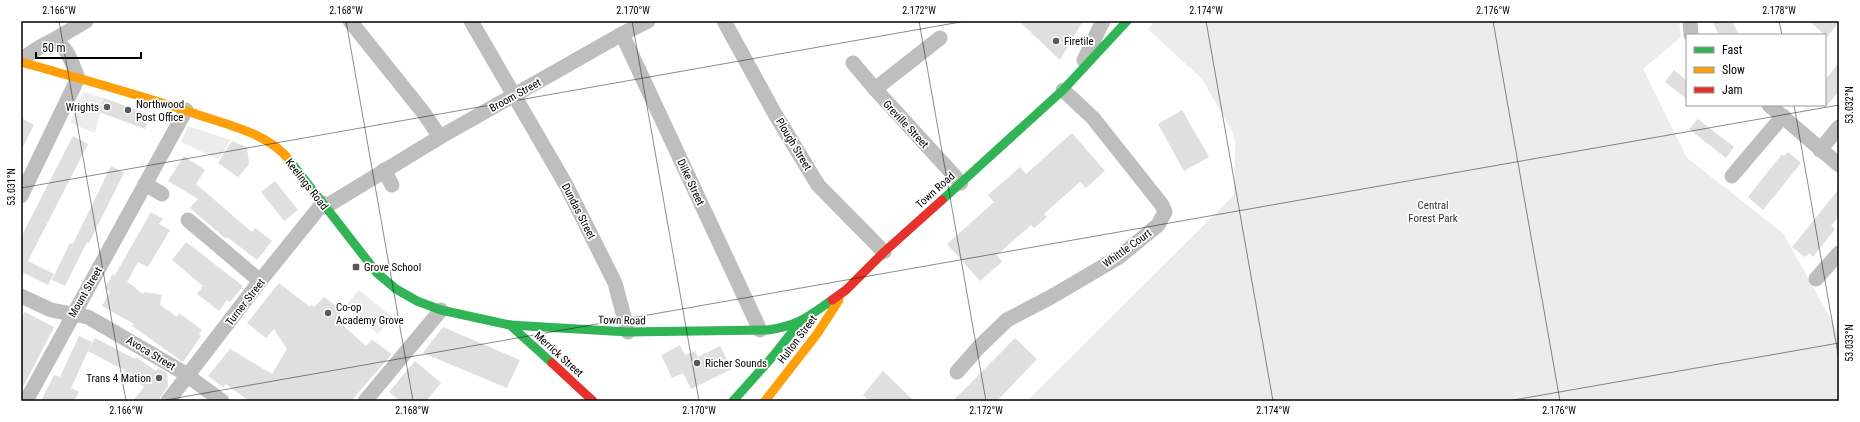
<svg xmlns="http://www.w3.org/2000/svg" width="1860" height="422" viewBox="0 0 1860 422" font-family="'Roboto Condensed',sans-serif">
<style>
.green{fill:#ececec}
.building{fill:#dfdfdf}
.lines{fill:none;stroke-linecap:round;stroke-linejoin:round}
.street{stroke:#bebebe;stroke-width:15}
.fast{stroke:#30b455;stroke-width:9}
.slow{stroke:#ff9f0a;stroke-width:9}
.jam{stroke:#e5322d;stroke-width:9}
.ticks{fill:none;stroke:#000;stroke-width:1;stroke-opacity:0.45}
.poi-dot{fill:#595959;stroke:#fff;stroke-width:1.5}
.labels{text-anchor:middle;stroke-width:3.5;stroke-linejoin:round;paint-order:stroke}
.poi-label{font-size:11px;fill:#000;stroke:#fff;text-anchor:start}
.street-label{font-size:11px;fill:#000;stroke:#fff}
.park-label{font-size:11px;fill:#333;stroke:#fff}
.neatline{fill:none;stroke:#000;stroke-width:1.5}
.ticks-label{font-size:10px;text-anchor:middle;fill:#000}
</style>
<rect width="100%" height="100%" fill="#fff"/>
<g class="green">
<path d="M1155,21h524l2,16 -38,32 44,89 96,75 56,101v67h-812l207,-206 1,-52 -2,-10 -31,-54 -54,-50z"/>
<path d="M83,92l21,6 -9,35 -25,-10z"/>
<path d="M188,126l43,14 -13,19 -37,-17z"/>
<path d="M359,290l33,27 -14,17 -33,-27z"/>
</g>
<g class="building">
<path d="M1019,21h64l-23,39z"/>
<path d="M1712,21h20l7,14h-20z"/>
<path d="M1809,21h30v1l-12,15z"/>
<path d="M1839,63v28l-14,17v-28z"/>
<path d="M1674,70l13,11v18l-22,-17z"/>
<path d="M104,98l47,17 -6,14 -46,-17z"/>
<path d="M1182,110l27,47 -25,14 -26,-47z"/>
<path d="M21,118l13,7 -13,26z"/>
<path d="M1698,119l36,28 -8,11 -37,-29z"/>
<path d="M1072,133l33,38 -19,17 -6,-6 -36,32 3,3 -13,11 -3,-3 -34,30 5,7 -22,19 -33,-37 47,-42 -6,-7 32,-28 6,7z"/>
<path d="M73,136l15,8 -60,117 26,13 -6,11 -26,-13 -1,3v-38z"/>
<path d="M232,141l15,6 2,17 -11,13 -20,-14z"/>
<path d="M1788,152l13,11 -38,47 -15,-13 34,-43 2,2z"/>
<path d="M184,156l21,14 -9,14 56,48 3,-4 17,13 -15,19 -30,-23 -1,2 -36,-31 8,-9 -30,-18z"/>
<path d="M111,166l13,7 -35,70 -2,-1 -22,44 -13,-6 18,-37 3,1z"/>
<path d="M275,181l23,29 -14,11 -23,-29z"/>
<path d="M1839,189v27l-8,10 4,3 -22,28 -4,-4 -4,4 -13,-10z"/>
<path d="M151,212l12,7 -4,5 11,6 -22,37 -10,-5 -11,20 9,6v1l7,5 2,-2 17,3 -2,10 17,12 2,-4 23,17 -3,4 2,2 -18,26 -51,-36 2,-2 -32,-18 8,-14 -5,-4 8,-14 2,1z"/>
<path d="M186,242l57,44 -13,16 -3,-2 -8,11 -22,-17 6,-8 -31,-26z"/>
<path d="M279,283l31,24 1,-2 3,2 10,-10 18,13 -6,9 30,27 6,-6 20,14 -41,47h-102l-23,-17 -3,3 -15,-11 22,-27 42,25 15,-25 -13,-20 -8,9 -19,-15z"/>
<path d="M25,312l29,15 -33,64v-72z"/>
<path d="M443,327l77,33 -13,28 -84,-35z"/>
<path d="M79,336l13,6 -4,9 7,-13 40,21 1,-2 20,14 2,-3 9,5 1,13 -7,10 -2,5h-26l11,-14 -20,-14 2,-2 -38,-20 -17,37 8,4 -5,9h-33l13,-26 6,2z"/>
<path d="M1015,338l22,21 -40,42h-44z"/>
<path d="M680,345l5,10 10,-4 3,6 22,-11 12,23 -41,20 -8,-16 -11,5 -11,-23z"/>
<path d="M415,361l26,22 -15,18h-26l-11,-9z"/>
<path d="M883,371l31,30h-45l-6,-6z"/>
</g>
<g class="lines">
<g class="street">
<path d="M350,21l73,91 17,25"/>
<path d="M471,21l95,164 49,98 13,49"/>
<path d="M724,21l51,93 43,71 66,67"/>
<path d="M1690,21l1,14"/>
<path d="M622,34l138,296"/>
<path d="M50,42l36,-21"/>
<path d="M21,60c7,-5 23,-17 30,-18 16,-1 22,25 27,36l-57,118"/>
<path d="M1084,60l19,-39"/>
<path d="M853,63l22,26 86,94"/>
<path d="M875,89l65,-51"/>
<path d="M1769,105l70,60"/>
<path d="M1820,150l19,-23"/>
<path d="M384,170l8,15"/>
<path d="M1732,176l51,-60"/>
<path d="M145,184l17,10"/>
<path d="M325,207l115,-70 182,-103 26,-13"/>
<path d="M188,220l72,61"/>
<path d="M1816,279l23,-26"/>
<path d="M21,296l30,14 37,7 93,54 41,30"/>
<path d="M957,372l21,-24 29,-28 44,-23 68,-40 39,-32 7,-13 -3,-7 -69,-87 -30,-28"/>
<path d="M26,401l160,-291"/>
<path d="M168,401l92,-120 63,-78"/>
<path d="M365,401l76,-91"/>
</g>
<g class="fast">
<path d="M290,161l87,112 19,16 21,12 24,9 69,15 42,38"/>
<path d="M942,200l121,-110 64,-69"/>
<path d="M510,325l118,7 140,-2c31,-5 38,-12 64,-30"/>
<path d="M733,401l41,-46 25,-32"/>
</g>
<g class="slow">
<path d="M21,62c59,17 117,32 175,52 31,11 73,19 94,47"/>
<path d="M765,401l52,-67 22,-34"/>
</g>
<g class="jam">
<path d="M832,300l14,-10 38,-38 58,-52"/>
<path d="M552,363l41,38"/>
</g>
</g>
<path class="ticks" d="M59,21l67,380M346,21l67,380M632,21l67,380M919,21l67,380M1206,21l67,380M1493,21l67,380M1779,21l3,14M1794,105l45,255M21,188l945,-167M160,401l1679,-296M1508,401l331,-58"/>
<g class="poi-dot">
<circle cx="1056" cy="41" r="4"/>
<circle cx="107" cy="107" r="4"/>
<circle cx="128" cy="110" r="4"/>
<rect x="352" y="263" width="8" height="8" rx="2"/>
<circle cx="328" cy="313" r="4"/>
<circle cx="697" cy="363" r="4"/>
<circle cx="159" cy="378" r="4"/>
</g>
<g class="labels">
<g class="poi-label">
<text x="1064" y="45">Firetile</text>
<text x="136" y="108">Northwood<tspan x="136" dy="13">Post Office</tspan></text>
<text x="99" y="111" text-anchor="end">Wrights</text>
<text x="364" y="271">Grove School</text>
<text x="336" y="311">Co-op<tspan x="336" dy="13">Academy Grove</tspan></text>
<text x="705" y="367">Richer Sounds</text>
<text x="151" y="382" text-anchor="end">Trans 4 Mation</text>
</g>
<g class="street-label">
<text transform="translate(515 95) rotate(-29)" y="4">Broom Street</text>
<text transform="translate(906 124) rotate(47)" y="4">Greville Street</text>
<text transform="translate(794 144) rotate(59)" y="4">Plough Street</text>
<text transform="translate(691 182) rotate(65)" y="4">Dilke Street</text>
<text transform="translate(307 184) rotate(52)" y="4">Keelings Road</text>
<text transform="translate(935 190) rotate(-42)" y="4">Town Road</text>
<text transform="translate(579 211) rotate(63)" y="4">Dundas Street</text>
<text transform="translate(1127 248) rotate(-36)" y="4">Whittle Court</text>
<text transform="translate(85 292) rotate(-60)" y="4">Mount Street</text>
<text transform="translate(245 302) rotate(-52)" y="4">Turner Street</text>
<text transform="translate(622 320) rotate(1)" y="4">Town Road</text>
<text transform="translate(797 339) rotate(-53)" y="4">Hulton Street</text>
<text transform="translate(151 353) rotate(31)" y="4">Avoca Street</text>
<text transform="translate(559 354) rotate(42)" y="4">Merrick Street</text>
</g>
<g class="park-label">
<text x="1433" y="209">Central<tspan x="1433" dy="13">Forest Park</tspan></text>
</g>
</g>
<rect width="1860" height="422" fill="none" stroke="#ffffff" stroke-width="44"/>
<rect x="1686" y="34" width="140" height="72" fill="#ffffff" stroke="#999999"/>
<rect x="1694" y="47" width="20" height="6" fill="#30b455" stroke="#999999"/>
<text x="1722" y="54" font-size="12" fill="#000000">Fast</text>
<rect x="1694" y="67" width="20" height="6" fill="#ff9f0a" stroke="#999999"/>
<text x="1722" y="74" font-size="12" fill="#000000">Slow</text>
<rect x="1694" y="87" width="20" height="6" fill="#e5322d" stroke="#999999"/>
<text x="1722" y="94" font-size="12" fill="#000000">Jam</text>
<path d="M36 52v6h105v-6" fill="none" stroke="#000000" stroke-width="2"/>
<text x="42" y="52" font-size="12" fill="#000000" stroke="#ffffff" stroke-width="3" paint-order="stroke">50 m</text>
<rect x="22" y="22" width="1816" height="378" class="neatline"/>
<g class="ticks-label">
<text x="59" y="14">2.166°W</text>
<text x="346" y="14">2.168°W</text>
<text x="633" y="14">2.170°W</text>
<text x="919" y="14">2.172°W</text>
<text x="1206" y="14">2.174°W</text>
<text x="1493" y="14">2.176°W</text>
<text x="1779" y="14">2.178°W</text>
<text transform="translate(1849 105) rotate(-90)" y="4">53.032°N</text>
<text transform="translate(11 187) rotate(-90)" y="4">53.031°N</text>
<text transform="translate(1849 343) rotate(-90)" y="4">53.033°N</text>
<text x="126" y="414">2.166°W</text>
<text x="412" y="414">2.168°W</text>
<text x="699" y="414">2.170°W</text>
<text x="986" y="414">2.172°W</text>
<text x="1273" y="414">2.174°W</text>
<text x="1559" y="414">2.176°W</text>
</g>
</svg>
